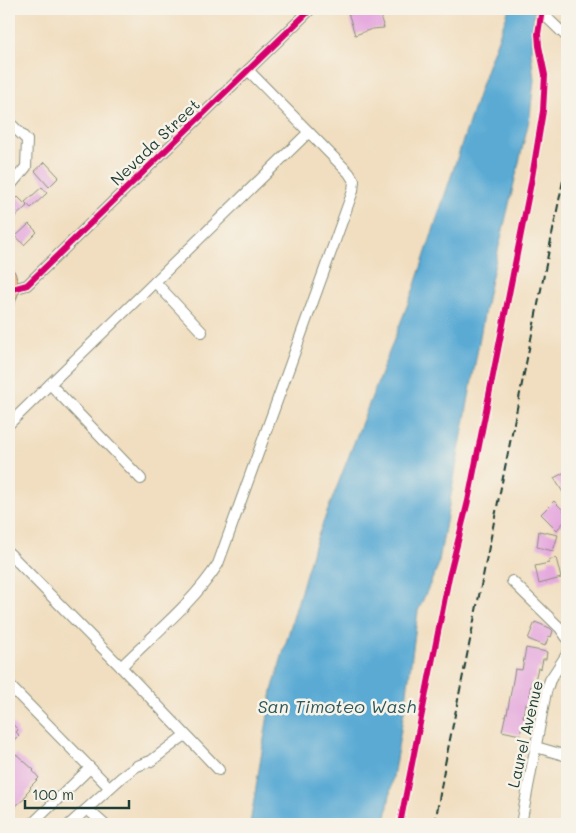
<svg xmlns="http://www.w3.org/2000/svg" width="576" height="833" viewBox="0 0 576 833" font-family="Mali,sans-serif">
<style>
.water{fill:#5aaad4;stroke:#3c7484}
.building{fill:#e5a9de}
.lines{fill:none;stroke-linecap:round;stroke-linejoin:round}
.minor-casing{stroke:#888e7a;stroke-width:12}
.major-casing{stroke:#888e7a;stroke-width:14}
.minor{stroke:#fff;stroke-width:10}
.major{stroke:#fbbb8c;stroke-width:12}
.rail{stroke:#1f3d34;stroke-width:2;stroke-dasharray:8 4;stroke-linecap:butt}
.cycleway-casing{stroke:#f7f3e8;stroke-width:9}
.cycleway{stroke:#d6006c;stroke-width:6}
.labels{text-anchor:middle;stroke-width:5;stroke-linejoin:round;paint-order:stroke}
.street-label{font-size:16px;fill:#1f3d34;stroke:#f7f3e8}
.water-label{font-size:18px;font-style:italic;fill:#2e585c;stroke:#f7f3e8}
</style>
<rect width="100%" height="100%" fill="#f7f3e8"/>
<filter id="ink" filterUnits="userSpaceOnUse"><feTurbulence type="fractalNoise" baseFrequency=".02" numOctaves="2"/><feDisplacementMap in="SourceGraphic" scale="10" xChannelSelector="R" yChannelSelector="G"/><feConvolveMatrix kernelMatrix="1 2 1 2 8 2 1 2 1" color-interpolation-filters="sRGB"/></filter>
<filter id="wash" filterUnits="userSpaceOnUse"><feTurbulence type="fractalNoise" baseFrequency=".0096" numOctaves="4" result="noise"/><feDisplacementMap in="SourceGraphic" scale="20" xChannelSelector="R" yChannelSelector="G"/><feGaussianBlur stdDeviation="1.12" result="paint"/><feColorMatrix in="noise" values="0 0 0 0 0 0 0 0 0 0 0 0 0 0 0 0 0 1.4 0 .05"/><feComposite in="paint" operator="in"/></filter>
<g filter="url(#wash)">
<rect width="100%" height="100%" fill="#f1dec0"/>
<path class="water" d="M509,9h25l-3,42 3,29 -4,36 -42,177 -50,273 -20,45 -12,89 -21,124h-135l22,-133 42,-145 100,-258 72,-217z"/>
<g id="blocks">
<g class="building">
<path d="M347,9h39l-5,10 3,9 -12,1 -17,6z"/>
<path d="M45,162l14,15 -10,10 -14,-16z"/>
<path d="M42,187l5,6 -16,15 -6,-6z"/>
<path d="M18,197l9,9 -13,12 -5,-6v-6z"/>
<path d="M29,224l8,8 -13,13 -8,-9z"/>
<path d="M567,471v21l-3,2 -10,-16z"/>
<path d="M554,501l13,13v10l-3,-2 -7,8 -16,-16z"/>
<path d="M539,531l19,4 -5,16 -16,-4z"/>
<path d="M556,558l5,20 -22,6 -4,-18 14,-3 -1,-3z"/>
<path d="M535,622l15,6 3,3 -2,6 -2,-1 -4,10 -17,-7z"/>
<path d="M526,648l21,4 -1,7h-3l-2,10 -3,-1 -3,12 -3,-1 -3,16h3l-2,10 -5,-1 -2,13h3l-1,8h-3l-2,10 -18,-4 4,-18 1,1 8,-45 7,1z"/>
<path d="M9,720l9,10 -2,2 3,3 -10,10z"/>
<path d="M16,754l18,16 -1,1 6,7 -9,9 1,1 -5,5 1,1 -3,5 -12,10 -3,-4v-43z"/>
</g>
</g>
</g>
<g filter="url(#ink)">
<use href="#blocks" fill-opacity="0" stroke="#888e7a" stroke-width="1"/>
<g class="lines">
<g class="minor-casing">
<g id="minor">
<path d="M538,9l29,28"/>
<path d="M9,122l18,18 -1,27 -17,20"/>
<path d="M155,282l47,50"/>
<path d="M13,289l14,-4 284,-276"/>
<path d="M50,384l91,95"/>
<path d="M9,424l300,-292"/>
<path d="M9,553l112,114"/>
<path d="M512,581l48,47 7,10"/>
<path d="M9,685l100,102"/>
<path d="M536,747l31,9"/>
<path d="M219,770l-98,-103c33,-33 72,-64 97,-103l135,-373 1,-10 -5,-8 -101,-103"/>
<path d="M87,809l17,15"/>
<path d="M32,824l58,-56"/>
<path d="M70,824l52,-47 15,-11 14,-5 34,-26"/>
<path d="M521,824l25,-132 4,-12 17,-26"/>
</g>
</g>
<g class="major-casing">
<path id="major" d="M9,275l4,14 -4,11"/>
</g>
<use href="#minor" class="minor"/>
<use href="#major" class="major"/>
<path class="rail" d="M435,824l10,-60 122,-603"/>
<g class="cycleway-casing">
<g id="cycleway">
<path d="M13,289l14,-4 284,-276"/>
<path d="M400,824l49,-247 19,-76 63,-318 12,-72 2,-36 -6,-29 -1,-12 4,-25"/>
</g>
</g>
<use href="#cycleway" class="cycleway"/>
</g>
</g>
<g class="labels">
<g class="street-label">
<text transform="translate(155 142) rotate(-44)" y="6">Nevada Street</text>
<text transform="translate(525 734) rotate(-77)" y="6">Laurel Avenue</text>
</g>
<g class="water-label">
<text x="337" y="713">San Timoteo Wash</text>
</g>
</g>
<rect width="576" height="833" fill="none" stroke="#f7f3e8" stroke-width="30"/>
<path d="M25 800v8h104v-8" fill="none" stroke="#1f3d34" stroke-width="2.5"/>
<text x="32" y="800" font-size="15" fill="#1f3d34" stroke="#f7f3e8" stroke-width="4" paint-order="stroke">100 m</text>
</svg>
